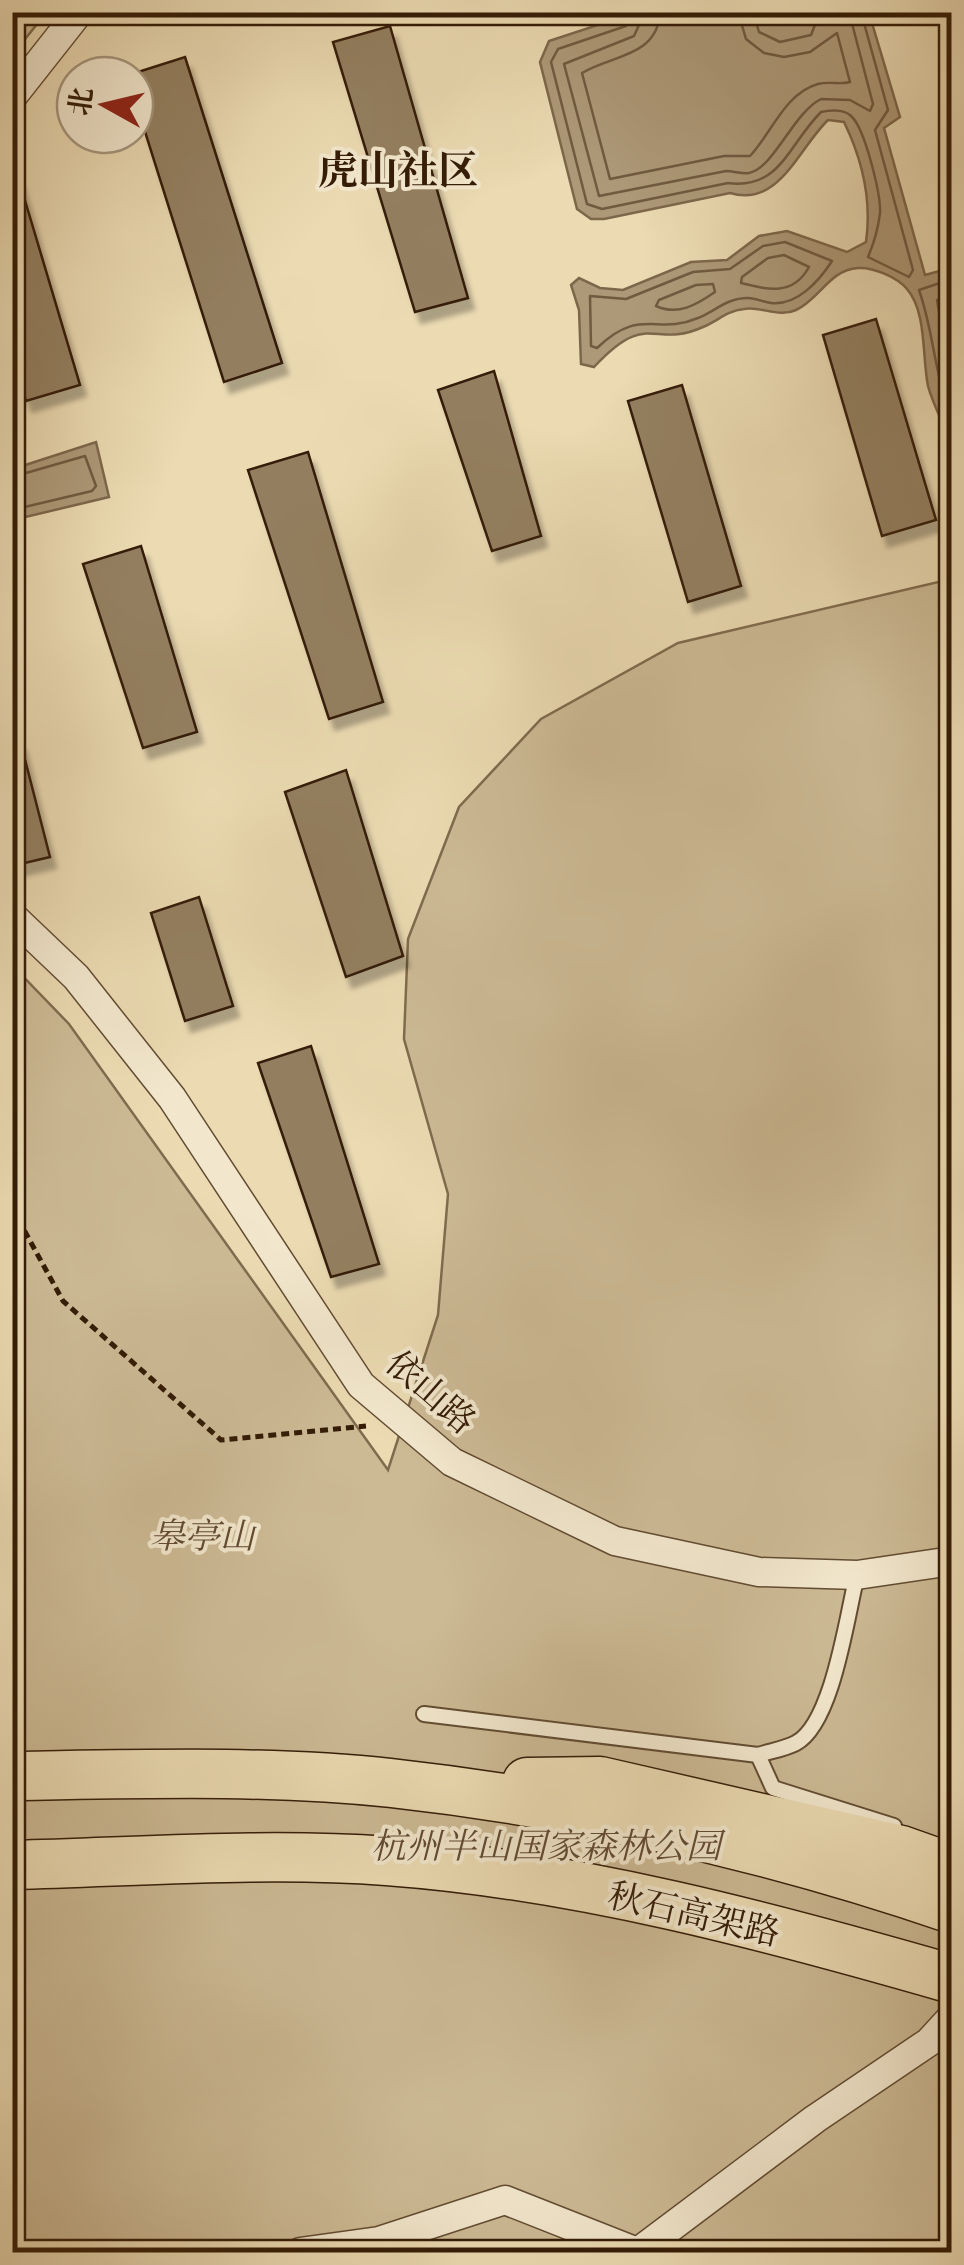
<svg xmlns="http://www.w3.org/2000/svg" width="964" height="2265" viewBox="0 0 964 2265" font-family="Cardo,'Noto Serif SC',serif">
<style>
.green{fill:#ccba95;stroke:#806b4e;stroke-width:2.5}
.water{fill:#ad9978;stroke:#7d674b;stroke-width:2.5}
.lines{fill:none;stroke-linecap:round;stroke-linejoin:round}
.shore{stroke:#705a40;stroke-width:2.5}
.building{fill:#937f60;stroke:#341c07;stroke-width:2.5;filter:url(#shadow)}
.service-casing{stroke:#624c32;stroke-width:18}
.minor-casing{stroke:#624c32;stroke-width:31}
.trunk-casing{stroke:#341c07;stroke-width:51}
.path{stroke:#341c07;stroke-width:5;stroke-dasharray:8 5;stroke-linecap:butt}
.service{stroke:#f2e7cd;stroke-width:14}
.minor{stroke:#f2e7cd;stroke-width:28}
.trunk{stroke:#ebdab2;stroke-width:48}
.labels{text-anchor:middle;stroke-width:8;stroke-linejoin:round;paint-order:stroke}
.street-label{font-size:35px;fill:#341c07;stroke:#f2e7cd}
.park-label{font-size:35px;font-style:italic;fill:#624b32;stroke:#f2e7cd}
.quarter-label{font-size:40px;font-weight:bold;fill:#341c07;stroke:#f2e7cd}
</style>
<defs>
<filter id="shadow"><feDropShadow dx="6" dy="11" stdDeviation="2.5" flood-color="#0004"/></filter>
</defs>
<rect width="100%" height="100%" fill="#ebdab2"/>
<filter id="stains"><feTurbulence type="fractalNoise" baseFrequency=".002" numOctaves="4"/><feColorMatrix values="0 0 0 0 .2 0 0 0 0 .09 0 0 0 0 .02 0 0 0 .5 -.17"/></filter>
<radialGradient id="worn" r=".72"><stop offset=".6" stop-color="#630" stop-opacity="0"/><stop offset="1" stop-color="#630" stop-opacity=".3"/></radialGradient>
<g class="green">
<path d="M13,12l33,1 -33,41 -1,-41z"/>
<path d="M951,579v1673h-938l-1,-1287 57,59 319,446 50,-155 10,-121 -44,-155 4,-100 51,-132 82,-88 137,-76z"/>
</g>
<g class="water">
<path d="M667,13h103l10,6 26,-6h63l31,104 -16,11 41,147 26,-7v175c-7,-19 -18,-38 -23,-57 -6,-29 -1,-74 -21,-97 -10,-12 -34,-22 -49,-21 -29,2 -38,31 -62,42 -17,8 -35,-4 -52,-1 -18,2 -26,12 -41,18 -51,23 -54,-19 -109,40l-13,-3 -2,-54 -8,-25 8,-7 21,10 23,2 68,-28 36,-2 32,-24 28,-5 60,21 19,-10c6,-42 -3,-81 -22,-120l-16,-2c-30,29 -49,88 -98,73l-126,26h-13l-14,-10 -37,-147 9,-21 85,-28 17,4z"/>
<path d="M96,442l13,55 -96,23v-51z"/>
</g>
<g class="lines">
<g class="shore">
<path d="M632,12l-6,14 -68,23 -7,13 36,142 15,5 126,-26c52,7 60,-38 93,-71 9,-2 23,-3 30,4 14,12 30,79 29,97 -2,17 -6,30 -12,44l41,20 4,-7 -38,-140 13,-20 -27,-98"/>
<path d="M645,12l-11,24 -70,28 35,132 127,-25c8,0 16,3 23,2 25,-5 44,-60 72,-74l29,1 20,11 3,-7 -24,-92"/>
<path d="M660,12c-2,45 -49,43 -78,61l28,106 114,-23h26c21,-22 35,-63 68,-72 11,-3 22,1 32,-2l-13,-49 -27,19 -26,5 -20,-4 -18,-14 -8,-27"/>
<path d="M753,12l6,20 21,10 31,-7 9,-23"/>
<path d="M785,242l47,19c-13,20 -35,45 -61,42 -8,-1 -15,-5 -23,-5 -22,0 -32,13 -50,20 -42,18 -57,-12 -101,30l-6,-2 -1,-50 36,3 67,-27 37,-3 33,-23z"/>
<path d="M784,255l25,12c-16,29 -40,23 -68,16l1,-6 26,-19z"/>
<path d="M952,279l-33,11c15,42 15,86 33,127"/>
<path d="M713,284l2,8c-19,13 -37,24 -59,14l3,-6 37,-15z"/>
<path d="M952,292l-15,8 15,85"/>
<path d="M12,477l73,-21 11,30 -4,5 -80,19"/>
</g>
</g>
<g class="building">
<path d="M390,26l78,272 -53,14 -82,-270z"/>
<path d="M185,57l97,306 -58,19 -89,-282v-27z"/>
<path d="M18,177l62,208 -54,16 -14,-41v-182z"/>
<path d="M876,319l60,201 -54,16 -59,-201z"/>
<path d="M494,371l47,165 -49,15 -54,-161z"/>
<path d="M682,385l59,201 -53,16 -60,-201z"/>
<path d="M308,452l75,250 -54,17 -81,-249z"/>
<path d="M141,546l56,186 -54,16 -60,-184z"/>
<path d="M20,740l30,117 -38,9v-125z"/>
<path d="M346,770l57,186 -57,21 -61,-185z"/>
<path d="M199,897l34,109 -48,15 -34,-108z"/>
<path d="M311,1046l68,218 -48,13 -73,-214z"/>
</g>
<g class="lines">
<g class="service-casing">
<g id="service">
<path d="M424,1714l334,41c12,-4 27,-6 38,-12 37,-20 51,-128 61,-168"/>
<path d="M758,1755l15,33 121,38"/>
</g>
</g>
<g class="minor-casing">
<g id="minor">
<path d="M12,97l67,-85"/>
<path d="M12,916l64,61 96,121 189,287 91,77 163,79 144,31 98,3 95,-14"/>
<path d="M300,2252l79,-11 126,-41 132,52"/>
<path d="M638,2252l177,-133 114,-77 23,-25"/>
</g>
</g>
<g class="trunk-casing">
<g id="trunk">
<path d="M20,1776c123,-2 248,-6 371,7 189,21 380,64 561,126"/>
<path d="M527,1782l73,-1 301,69 51,18"/>
<path d="M14,1865c123,-3 250,-13 373,-4 191,14 381,65 565,118"/>
</g>
</g>
<path class="path" d="M12,1208l51,93 158,139 145,-14"/>
<use href="#service" class="service"/>
<use href="#minor" class="minor"/>
<use href="#trunk" class="trunk"/>
</g>
<g class="labels">
<g class="street-label">
<text transform="translate(431 1392) rotate(41)" y="12">依山路</text>
<text transform="translate(694 1914) rotate(13)" y="12">秋石高架路</text>
</g>
<g class="park-label">
<text x="202" y="1548">皋亭山</text>
<text x="546" y="1858">杭州半山国家森林公园</text>
</g>
<g class="quarter-label">
<text x="398" y="184">虎山社区</text>
</g>
</g>
<rect width="964" height="2265" fill="none" stroke="#ebdab2" stroke-width="50"/>
<rect x="15" y="15" width="934" height="2235" fill="none" stroke="#341c07" stroke-width="5"/>
<rect x="25" y="25" width="914" height="2215" fill="none" stroke="#341c07" stroke-width="2.5"/>
<g transform="translate(105 105) rotate(278)"><circle r="48" fill="#f2e7cd" stroke="#a6967e" stroke-width="2.5"/>
<path d="M0-8L18 38L0 25L-18 38Z" fill="#8f2418"/>
<text y="-15" font-size="28" font-weight="bold" text-anchor="middle" fill="#341c07">北</text>
</g>
<rect width="100%" height="100%" filter="url(#stains)"/>
<rect width="100%" height="100%" fill="url(#worn)"/>
</svg>
